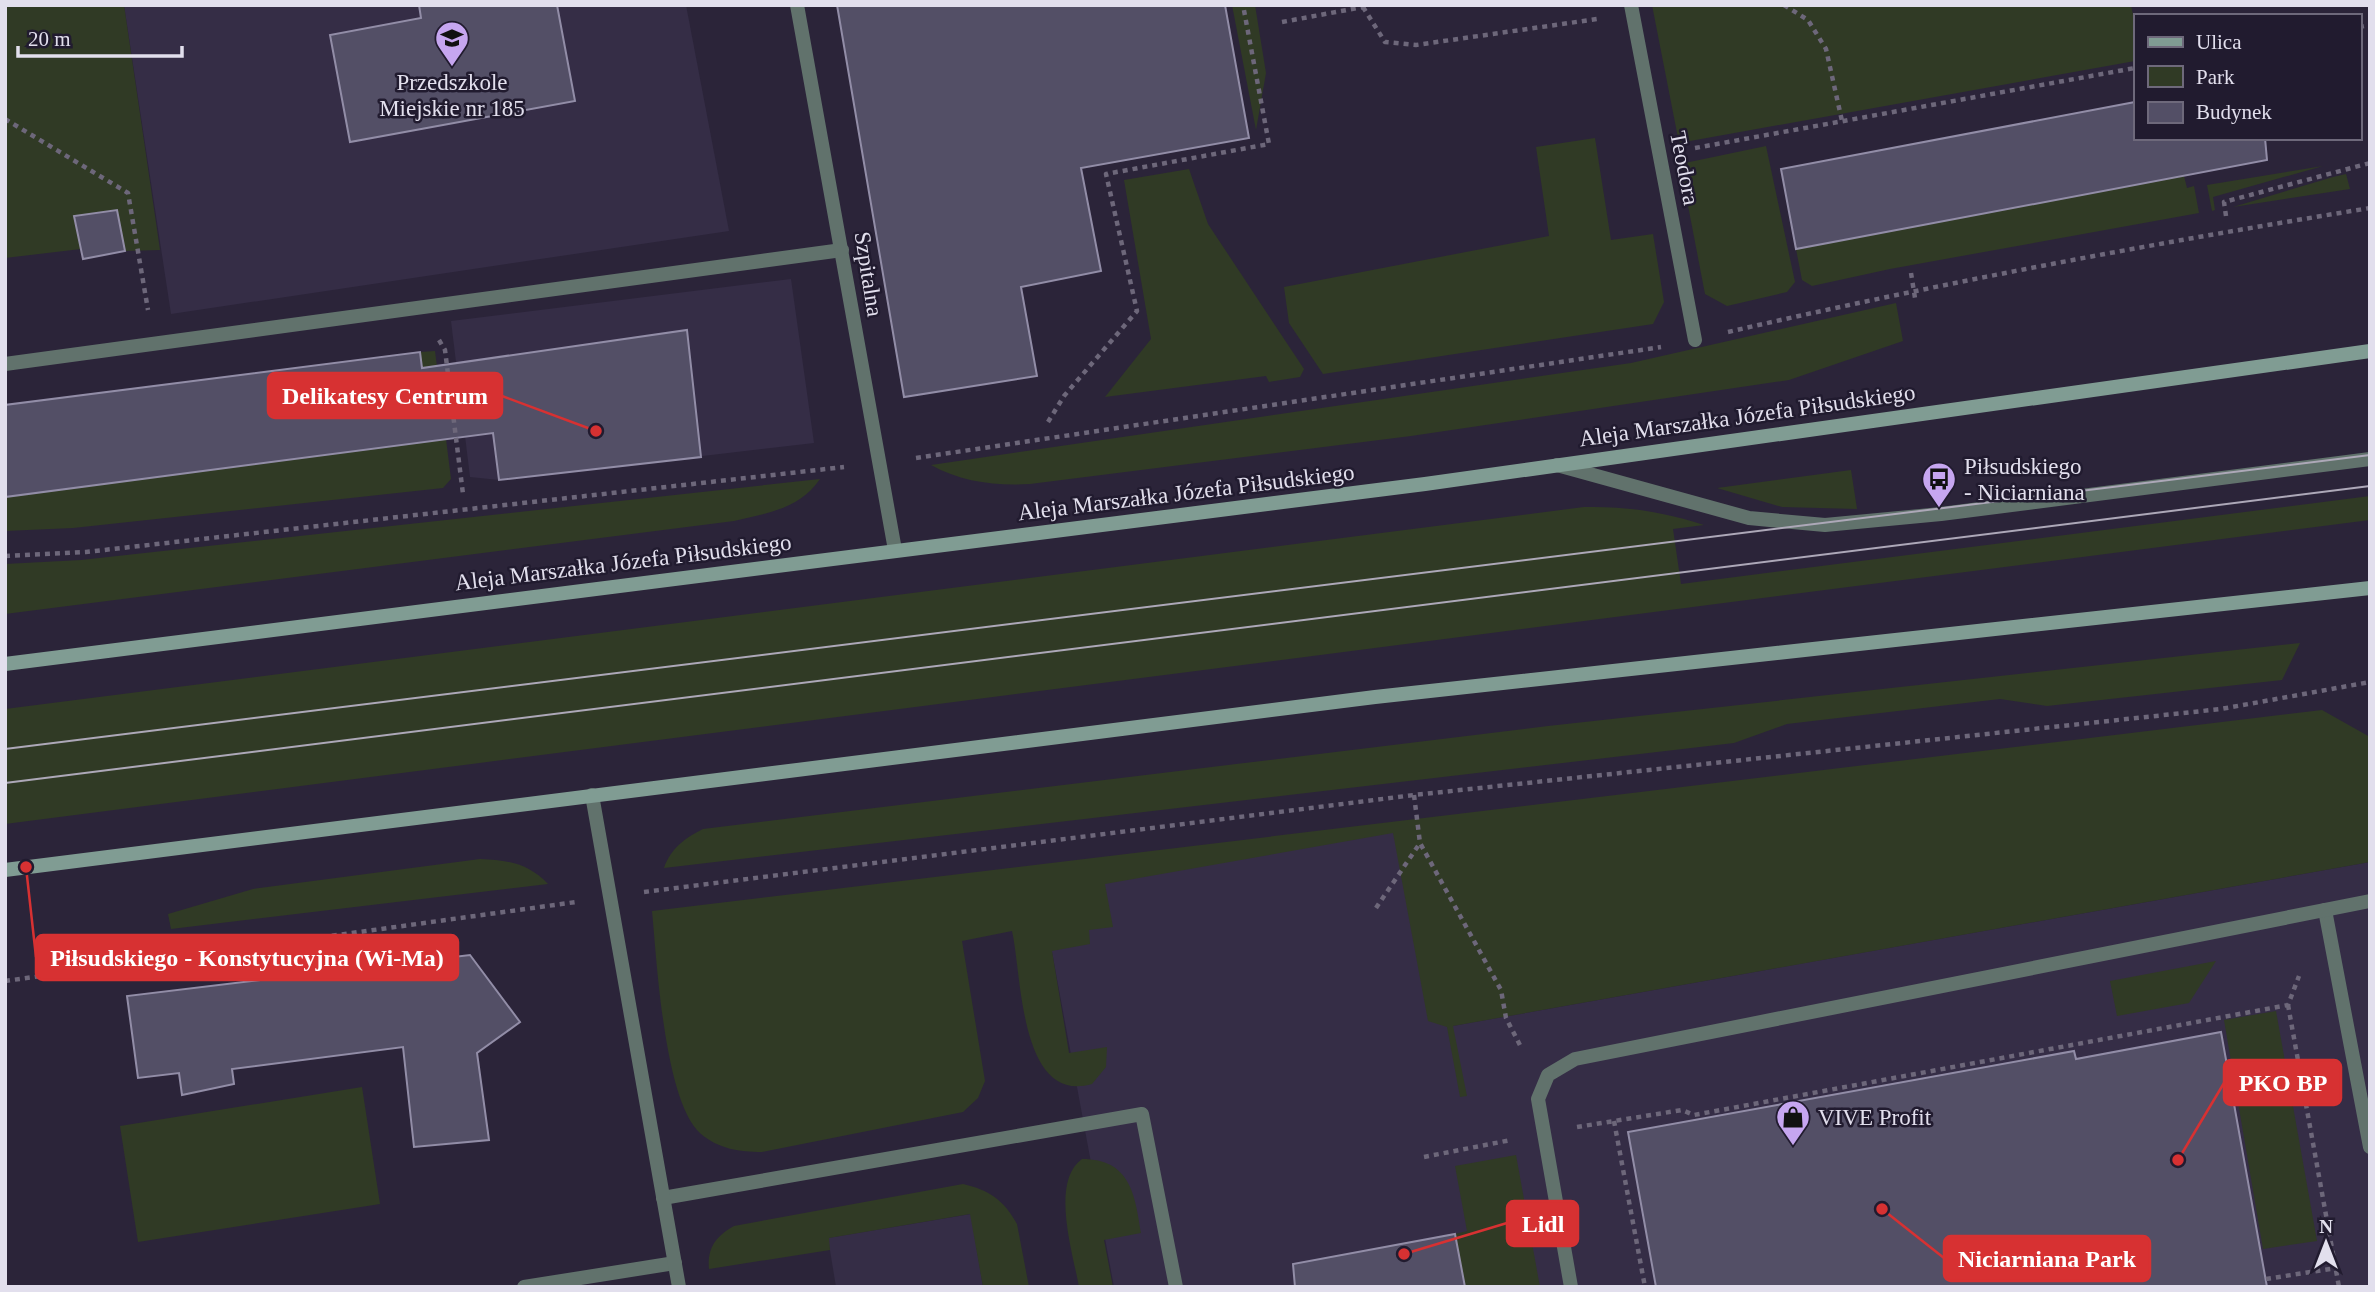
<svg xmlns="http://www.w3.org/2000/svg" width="2375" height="1292" viewBox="0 0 2375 1292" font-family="'Times New Roman',serif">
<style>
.built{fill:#352d46}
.green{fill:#303a25}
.building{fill:#534f66;stroke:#928da7;stroke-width:2}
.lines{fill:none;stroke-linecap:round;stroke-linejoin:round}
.path{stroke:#6d677a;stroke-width:4.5;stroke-dasharray:5 5;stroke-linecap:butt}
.service{stroke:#61726c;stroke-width:14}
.minor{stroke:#61726c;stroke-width:14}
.secondary{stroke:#809c93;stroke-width:14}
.tram{stroke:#ada8b8;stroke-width:2}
.labels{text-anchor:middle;stroke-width:5;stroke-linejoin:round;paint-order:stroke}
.poi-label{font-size:23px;fill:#e2dfed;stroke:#211b2f;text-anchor:start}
.street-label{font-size:23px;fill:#e2dfed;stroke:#211b2f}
.leader{fill:none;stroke:#d73132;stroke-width:2.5}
.callout-dot{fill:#d73132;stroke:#211b2f;stroke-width:2.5}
.callout{fill:#d73132;stroke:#d73132;stroke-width:2.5}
.callout-label{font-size:24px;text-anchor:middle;font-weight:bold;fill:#fff}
</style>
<rect width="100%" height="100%" fill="#2b2439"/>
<g class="built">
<path d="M124,5h562l43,226 -558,83z"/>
<path d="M791,279l23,164 -315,37 -29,-3 -19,-156z"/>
<path d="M1405,825l42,202 923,-165v425h-1256l-74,-400z"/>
<path d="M971,1214l12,73h-147l-8,-49z"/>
</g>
<g class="green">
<path d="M5,5h119l36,245 -35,1 -9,-41 -41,7 6,32 -76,9z"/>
<path d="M1232,5h23l11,68 -10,57z"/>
<path d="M1652,5h479l4,20v36l-456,82z"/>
<path d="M1595,138l16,102 42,-6 11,68 -11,22 -330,50 -34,-51 -5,-36 265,-51 -13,-89z"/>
<path d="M1766,146l29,136 -8,10 -60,14 -22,-12 -25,-130z"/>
<path d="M2323,166l-110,31 2,13 -3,1 -5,-26z"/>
<path d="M1189,169l19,55 96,145 -4,8 -31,5 -3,-6 -161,21 46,-58 -27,-159z"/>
<path d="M2346,174l4,15 -117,18 100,-30z"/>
<path d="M2184,176l3,12 7,-2 5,27 -309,56 -78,17 -10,-6 -6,-31z"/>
<path d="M1896,303l7,38 -114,39 -378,56 -381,48c-34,2 -69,-2 -99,-19l700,-102z"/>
<path d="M435,351l16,128 -8,9 -370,40 -68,3v-34l415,-145z"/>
<path d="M1851,470l6,39 -75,-2 -65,-19z"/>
<path d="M820,479c-20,30 -53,34 -86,42l-729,93v-50l76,-4z"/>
<path d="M2370,496v24l-2365,304v-115l1579,-202c42,-1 80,5 120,18l-31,4 8,55z"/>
<path d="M2300,643l-18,37 -235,26 -47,-7 -213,25 -53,19 -1070,125c7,-20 21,-30 39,-39l845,-103z"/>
<path d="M2322,710l48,27v125l-917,164 14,70 -7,1 -13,-70 -19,-6 -35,-188 -288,51 8,43 -24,3 1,14 -38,7 17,102 38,-6 -1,20 -14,17c-73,21 -70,-110 -80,-153l-50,10 23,140 -7,17 -15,14 -201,40c-22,0 -43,-3 -61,-18 -37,-32 -44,-173 -49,-223z"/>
<path d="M480,859c27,1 48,4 68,25l-377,45 -3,-15 85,-25z"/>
<path d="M2216,961l-27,42 -72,13 -7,-35z"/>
<path d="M2276,1011l41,230 -54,8 -39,-229z"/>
<path d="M362,1087l18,117 -242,38 -18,-116z"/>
<path d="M1516,1155l24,132h-75l-10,-53 12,-3 -12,-65z"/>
<path d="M1082,1159c48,0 53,35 59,74l-37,7 9,47h-34c-6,-34 -29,-105 3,-128z"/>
<path d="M963,1184c26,6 41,16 54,40l12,63h-46l-13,-73 -141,24 1,12 -121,19c-2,-21 7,-33 25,-43z"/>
</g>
<g class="building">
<path d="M419,5h138l18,96 -225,41 -20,-107 91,-17z"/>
<path d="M837,5h388l24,133 -168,30 20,103 -80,16 16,89 -133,21z"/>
<path d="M2135,102v36h130l2,22 -471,89 -15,-80z"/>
<path d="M117,210l8,41 -42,8 -9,-43z"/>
<path d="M687,330l14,127 -202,23 -6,-47 -488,64v-92l415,-53 2,16z"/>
<path d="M470,955l50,67 -43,31 12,87 -75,7 -11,-100 -171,22 2,15 -52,11 -3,-22 -41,5 -11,-82z"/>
<path d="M2221,1032l46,255h-611l-28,-155 446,-81 2,8z"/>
<path d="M1455,1234l10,53h-170l-2,-23z"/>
</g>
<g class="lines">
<g class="path">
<path d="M1784,5l24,15 18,29 16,72"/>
<path d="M1363,7l22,35 31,3 181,-26"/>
<path d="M1282,22l81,-15"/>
<path d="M2359,27l11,-2"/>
<path d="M5,119l123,74 20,117"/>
<path d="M1695,148l440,-80"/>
<path d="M2226,216l-2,-14 146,-39"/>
<path d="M1911,273l4,25"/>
<path d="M1728,332c212,-49 427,-89 642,-124"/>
<path d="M439,340l6,10 18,144"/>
<path d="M1048,422l16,-26 73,-85 -31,-137 163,-30 -26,-139"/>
<path d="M916,458l745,-111"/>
<path d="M5,556l81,-4 758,-85"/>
<path d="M1414,795l6,48 81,147 5,28 16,31"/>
<path d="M644,892l770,-97 807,-86 149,-27"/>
<path d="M1376,908l44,-65"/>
<path d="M5,981l571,-79"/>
<path d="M2288,1005l51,282"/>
<path d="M1614,1121l31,166"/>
<path d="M1577,1127l105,-17 12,5 594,-110 11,-29"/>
<path d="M1424,1157l87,-17"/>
<path d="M2266,1279l70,-11"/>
</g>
<g class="service">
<path d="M5,364l837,-114"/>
<path d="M1557,465l192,53 76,7 116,-11 429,-55"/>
<path d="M2325,910l45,237"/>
<path d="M663,1198l479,-84 34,173"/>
<path d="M524,1287l151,-24"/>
<path d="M1571,1287l-33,-188 10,-24 27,-16 795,-158"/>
</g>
<g class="minor">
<path d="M797,5l98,545"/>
<path d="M1631,5l64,335"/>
<path d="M592,795l87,492"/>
</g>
<g class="secondary">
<path d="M5,664l1420,-180 945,-133"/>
<path d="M5,870l1370,-173 995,-109"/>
</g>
<g class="tram">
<path d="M5,749l2365,-294"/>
<path d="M5,783l2365,-297"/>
</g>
</g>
<defs>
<g id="school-pin" transform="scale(1.75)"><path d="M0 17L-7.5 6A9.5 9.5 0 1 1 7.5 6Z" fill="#c6a6f0" stroke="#211b2f"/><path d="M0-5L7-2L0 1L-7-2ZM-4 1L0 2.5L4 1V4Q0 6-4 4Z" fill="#111"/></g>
<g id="bus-pin" transform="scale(1.75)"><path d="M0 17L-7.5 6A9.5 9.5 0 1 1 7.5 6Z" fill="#c6a6f0" stroke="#211b2f"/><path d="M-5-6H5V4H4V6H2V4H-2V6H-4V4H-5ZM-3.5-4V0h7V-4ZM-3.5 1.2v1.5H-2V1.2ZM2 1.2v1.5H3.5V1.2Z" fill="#111"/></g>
<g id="shop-pin" transform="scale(1.75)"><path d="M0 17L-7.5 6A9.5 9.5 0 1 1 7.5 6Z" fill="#c6a6f0" stroke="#211b2f"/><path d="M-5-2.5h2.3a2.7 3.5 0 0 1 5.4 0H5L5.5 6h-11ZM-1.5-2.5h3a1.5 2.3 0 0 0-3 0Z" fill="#111"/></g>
</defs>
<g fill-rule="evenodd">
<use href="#school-pin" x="452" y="38"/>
<use href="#bus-pin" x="1939" y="479"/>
<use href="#shop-pin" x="1793" y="1117"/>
</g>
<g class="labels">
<g class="poi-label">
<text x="452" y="90" text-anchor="middle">Przedszkole<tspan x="452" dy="26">Miejskie nr 185</tspan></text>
<text x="1964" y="474">Piłsudskiego<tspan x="1964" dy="26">- Niciarniana</tspan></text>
<text x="1818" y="1125">VIVE Profit</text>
</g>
<g class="street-label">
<text transform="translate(1685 168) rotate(79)" y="8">Teodora</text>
<text transform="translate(869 274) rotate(81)" y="8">Szpitalna</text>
<text transform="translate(1747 415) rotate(-8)" y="8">Aleja Marszałka Józefa Piłsudskiego</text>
<text transform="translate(1186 492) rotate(-7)" y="8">Aleja Marszałka Józefa Piłsudskiego</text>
<text transform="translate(623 562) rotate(-7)" y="8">Aleja Marszałka Józefa Piłsudskiego</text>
</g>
</g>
<path class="leader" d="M596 431L502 396M26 867L36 957M2178 1160L2224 1083M1404 1254L1507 1223M1882 1209L1944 1258"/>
<g class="callout-dot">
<circle cx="596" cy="431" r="7"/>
<circle cx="26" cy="867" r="7"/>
<circle cx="2178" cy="1160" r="7"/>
<circle cx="1404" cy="1254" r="7"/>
<circle cx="1882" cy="1209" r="7"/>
</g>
<g class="callout">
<rect x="268" y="373" width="234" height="45" rx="7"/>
<rect x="36" y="935" width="422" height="45" rx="7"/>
<rect x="2224" y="1060" width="117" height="45" rx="7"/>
<rect x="1507" y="1201" width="71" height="45" rx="7"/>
<rect x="1944" y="1236" width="206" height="45" rx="7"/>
</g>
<g class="callout-label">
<text x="385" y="404">Delikatesy Centrum</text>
<text x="247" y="966">Piłsudskiego - Konstytucyjna (Wi-Ma)</text>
<text x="2283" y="1091">PKO BP</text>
<text x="1543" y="1232">Lidl</text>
<text x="2047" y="1267">Niciarniana Park</text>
</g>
<rect width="2375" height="1292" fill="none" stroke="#e2dfed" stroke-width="14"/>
<rect x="2134" y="14" width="228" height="126" fill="#211b2f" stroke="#6e697b" stroke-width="2"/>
<rect x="2148" y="37" width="35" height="10" fill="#809c93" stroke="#6e697b" stroke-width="2"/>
<text x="2196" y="49" font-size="21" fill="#e2dfed">Ulica</text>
<rect x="2148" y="66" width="35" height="21" fill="#303a25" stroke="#6e697b" stroke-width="2"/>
<text x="2196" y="84" font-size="21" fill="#e2dfed">Park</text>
<rect x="2148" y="102" width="35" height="21" fill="#534f66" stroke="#6e697b" stroke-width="2"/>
<text x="2196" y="119" font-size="21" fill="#e2dfed">Budynek</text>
<g transform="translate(2326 1243)" stroke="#211b2f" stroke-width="5" paint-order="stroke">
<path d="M0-5L12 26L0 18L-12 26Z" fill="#e2dfed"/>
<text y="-10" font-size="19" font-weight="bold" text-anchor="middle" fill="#e2dfed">N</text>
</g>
<path d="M18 46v10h164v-10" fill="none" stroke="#e2dfed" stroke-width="3.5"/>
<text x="28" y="46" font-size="21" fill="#e2dfed" stroke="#211b2f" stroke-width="5" paint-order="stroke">20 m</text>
</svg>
